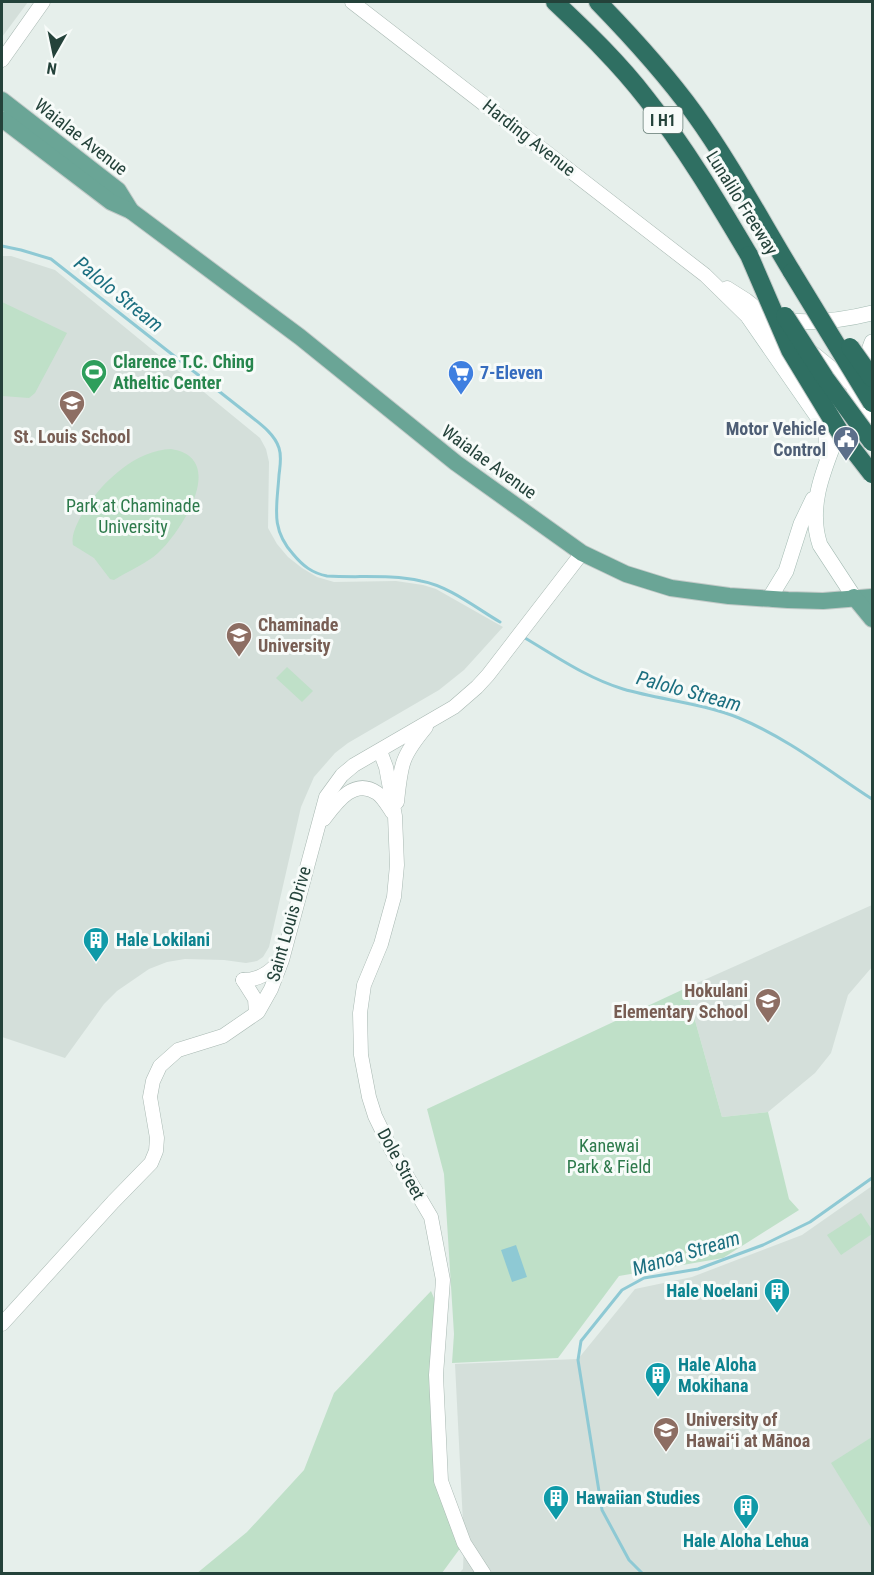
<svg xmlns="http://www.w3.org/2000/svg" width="874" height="1575" viewBox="0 0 874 1575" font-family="'Roboto Condensed',sans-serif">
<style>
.built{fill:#d4dfda}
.green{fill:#bfe0c8}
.water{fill:#8ec9d4}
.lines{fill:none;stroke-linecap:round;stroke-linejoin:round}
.stream{stroke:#8ec9d4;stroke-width:3}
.tertiary-casing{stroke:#a8b8b2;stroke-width:15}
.secondary-casing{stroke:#a4bbb3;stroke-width:16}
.primary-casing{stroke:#c2cac8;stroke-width:18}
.motorway-casing{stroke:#c2cac8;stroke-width:20}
.tertiary{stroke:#fff;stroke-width:14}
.secondary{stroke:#fff;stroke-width:15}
.primary{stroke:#6aa596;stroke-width:16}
.motorway{stroke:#2f6f62;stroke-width:18}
.motorway-bridge-casing{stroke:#c2cac8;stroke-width:20;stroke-linecap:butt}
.motorway-bridge{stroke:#2f6f62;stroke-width:18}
.labels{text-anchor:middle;stroke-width:6;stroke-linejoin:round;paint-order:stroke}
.shield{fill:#f7fbf9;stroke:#637a73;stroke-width:1.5}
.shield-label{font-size:16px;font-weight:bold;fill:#24423a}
.street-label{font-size:18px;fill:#24423a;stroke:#f7fbf9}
.leisure-label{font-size:18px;font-weight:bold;fill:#27864d;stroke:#f7fbf9;text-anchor:start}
.shop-label{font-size:18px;font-weight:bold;fill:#366cbe;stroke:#f7fbf9;text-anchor:start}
.service-label{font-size:18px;font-weight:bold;fill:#4e5e75;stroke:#f7fbf9;text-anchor:end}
.education-label{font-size:18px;font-weight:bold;fill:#785e54;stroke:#f7fbf9;text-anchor:start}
.park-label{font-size:18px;fill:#2d7a4b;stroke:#f7fbf9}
.culture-label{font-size:18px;font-weight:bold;fill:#0d838f;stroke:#f7fbf9;text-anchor:start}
.water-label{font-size:20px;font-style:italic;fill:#1c6f80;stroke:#f7fbf9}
</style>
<rect width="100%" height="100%" fill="#e6efeb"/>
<g class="built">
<path d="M2,2h26l-26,35z"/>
<path d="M2,256h9l44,14 205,168 6,11 3,13 -1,66 9,16 11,13 14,11 15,9 17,5 62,-1 27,4 13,4 67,38 -39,43 -25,20 -91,53 -13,10 -21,24 -13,30 -32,140 -6,10 -6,4 -11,2 -22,-3 -39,-1 -18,3 -18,7 -32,22 -13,13 -39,54 -63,-21z"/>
<path d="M872,905v62l-24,28 -17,58 -16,20 -47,39 -46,5 -36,-129z"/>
<path d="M872,1186v387h-413l4,-4 1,-26 -9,-179 123,-5 57,-70 57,-12 110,-42z"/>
</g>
<g class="green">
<path d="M2,302l65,31 -32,60 -6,5 -27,-2z"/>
<path d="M171,449c58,9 10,83 -13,104 -12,11 -30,18 -44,27l-4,-1 -16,-21 -21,-13c-2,-9 3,-19 7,-27 17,-32 54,-68 91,-69z"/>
<path d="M287,667l26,24 -11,11 -26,-24z"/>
<path d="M686,988l36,129 46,-5 21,87 10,11 -76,48 -104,18 -61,82 -106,5 2,-29 -10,-160 -17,-65z"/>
<path d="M861,1213l11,17v4l-31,21 -14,-20z"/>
<path d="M431,1291l11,26 -1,164 23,62 -22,30 -246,1 51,-42 57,-62 30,-77z"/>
<path d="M872,1437v92l-41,-66z"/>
</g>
<path class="water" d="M516,1245l11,32 -15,5 -11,-32z"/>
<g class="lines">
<g class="stream">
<path d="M2,246l19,4 30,9 193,152c12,10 30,21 35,37 3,9 1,18 0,27 -2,32 -9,53 14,79 10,12 19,19 34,22 31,2 63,-2 94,5 28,5 55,27 79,41"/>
<path d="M525,638c32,19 62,40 98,51 38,11 79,14 116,29 48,20 90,53 133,81"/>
<path d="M643,1574l-14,-14 -27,-50 -24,-150 3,-19 41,-51 22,-12 54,-9 65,-24 47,-23 62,-44"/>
</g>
<g class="tertiary-casing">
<g id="tertiary">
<path d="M352,2l353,273 44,43 39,32"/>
<path d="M2,60l41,-58"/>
<path d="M727,288l19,12 33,26"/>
<path d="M813,353l43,35"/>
<path d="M380,751l6,16 9,49 2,49 -3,32 -13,47 -17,41 -4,28 1,42 8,42 6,19 16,33 40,68 12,63 -7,95 5,106 23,62 20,31"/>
<path d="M397,802c4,-38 4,-45 29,-75"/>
<path d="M324,819c12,-16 30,-42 53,-26 6,4 11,13 15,19"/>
<path d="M243,980c16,0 26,-7 37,-19"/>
<path d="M243,980l12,19 1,14"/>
<path d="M2,1324l111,-122 38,-39 5,-12 1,-13 -7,-41 3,-16 7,-15 18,-16 45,-14 35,-24 13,-23 11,-29 44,-163 16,-22 12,-10 100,-58 23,-20 11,-12 94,-122"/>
</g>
</g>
<g class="secondary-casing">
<g id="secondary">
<path d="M749,318l72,104 5,11v23"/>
<path d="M780,320c30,4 64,0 92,-7"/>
<path d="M850,400l22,17"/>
<path d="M854,597l-34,-52c-14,-42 7,-82 21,-120 11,-28 21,-55 31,-83"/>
<path d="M769,599l17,-28 15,-47 12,-25"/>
</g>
</g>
<g class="primary-casing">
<g id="primary">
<path d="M2,100l116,90 13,21"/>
<path d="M2,119l109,83 20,9 169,126 156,126 126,90 44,21 45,14 58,8 59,4 35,1 49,-4"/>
<path d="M854,597l18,22"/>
</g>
</g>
<g class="motorway-casing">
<g id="motorway">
<path d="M555,2c32,30 64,61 91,96 39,49 71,103 103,157"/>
<path d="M598,2c34,35 67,71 96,111 36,50 66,106 98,159"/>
</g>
</g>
<use href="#tertiary" class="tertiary"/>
<use href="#secondary" class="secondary"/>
<use href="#primary" class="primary"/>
<use href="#motorway" class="motorway"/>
<g class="motorway-bridge-casing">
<g id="motorway-bridge">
<path d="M749,255l41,95 51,84 31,40"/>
<path d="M792,272l80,131"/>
<path d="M785,316l40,62 47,64"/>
<path d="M850,347l22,31"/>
</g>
</g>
<use href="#motorway-bridge" class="motorway-bridge"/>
</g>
<defs>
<g id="stadium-pin" transform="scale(1.35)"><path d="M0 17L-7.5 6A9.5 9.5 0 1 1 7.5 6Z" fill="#2e9e5b" stroke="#f7fbf9"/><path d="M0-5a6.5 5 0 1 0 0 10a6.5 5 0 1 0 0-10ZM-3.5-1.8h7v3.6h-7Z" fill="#fff"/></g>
<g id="supermarket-pin" transform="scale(1.35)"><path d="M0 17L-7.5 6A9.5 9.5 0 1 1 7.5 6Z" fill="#3f7fe0" stroke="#f7fbf9"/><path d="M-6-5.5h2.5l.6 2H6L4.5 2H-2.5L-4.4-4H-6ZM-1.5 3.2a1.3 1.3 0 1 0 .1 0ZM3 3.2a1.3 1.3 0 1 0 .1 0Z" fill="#fff"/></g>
<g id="school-pin" transform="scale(1.35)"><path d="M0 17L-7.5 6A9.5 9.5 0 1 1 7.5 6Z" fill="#8d6e63" stroke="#f7fbf9"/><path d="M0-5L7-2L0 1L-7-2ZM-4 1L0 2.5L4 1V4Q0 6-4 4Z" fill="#fff"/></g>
<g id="civic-pin" transform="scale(1.35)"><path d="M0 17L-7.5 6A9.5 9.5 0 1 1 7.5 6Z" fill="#5c6f8a" stroke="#f7fbf9"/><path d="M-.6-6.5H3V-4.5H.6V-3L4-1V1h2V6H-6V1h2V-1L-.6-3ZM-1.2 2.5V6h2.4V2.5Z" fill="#fff"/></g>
<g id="university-pin" transform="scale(1.35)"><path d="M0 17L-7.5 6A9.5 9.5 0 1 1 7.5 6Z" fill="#8d6e63" stroke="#f7fbf9"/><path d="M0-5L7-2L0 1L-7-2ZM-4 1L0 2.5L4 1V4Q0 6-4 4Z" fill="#fff"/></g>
<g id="building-pin" transform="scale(1.35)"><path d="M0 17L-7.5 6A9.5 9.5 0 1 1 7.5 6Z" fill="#0f9aa8" stroke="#f7fbf9"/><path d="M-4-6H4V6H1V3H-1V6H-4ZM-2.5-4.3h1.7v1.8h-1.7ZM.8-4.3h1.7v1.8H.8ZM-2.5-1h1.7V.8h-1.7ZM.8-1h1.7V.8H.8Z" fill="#fff"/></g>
</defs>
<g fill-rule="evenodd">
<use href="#stadium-pin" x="94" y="372"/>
<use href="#supermarket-pin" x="461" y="373"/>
<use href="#school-pin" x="72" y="403"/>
<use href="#civic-pin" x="846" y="439"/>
<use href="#university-pin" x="239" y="635"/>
<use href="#building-pin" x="96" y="940"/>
<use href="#school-pin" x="768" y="1001"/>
<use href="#building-pin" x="777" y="1291"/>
<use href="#building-pin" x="658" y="1375"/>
<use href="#university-pin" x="666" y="1430"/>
<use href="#building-pin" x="556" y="1498"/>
<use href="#building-pin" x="746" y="1507"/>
</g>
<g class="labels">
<rect class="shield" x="643.5" y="107" width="39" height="26" rx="4.5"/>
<g class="shield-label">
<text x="663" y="126">I H1</text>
</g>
<g class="street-label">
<text transform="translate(81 137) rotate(38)" y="6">Waialae Avenue</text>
<text transform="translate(529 138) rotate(38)" y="6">Harding Avenue</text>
<text transform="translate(742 203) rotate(58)" y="6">Lunalilo Freeway</text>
<text transform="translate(489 462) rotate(36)" y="6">Waialae Avenue</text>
<text transform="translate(289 924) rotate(-74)" y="6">Saint Louis Drive</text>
<text transform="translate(401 1164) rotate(61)" y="6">Dole Street</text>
</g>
<g class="leisure-label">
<text x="113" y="368">Clarence T.C. Ching<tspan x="113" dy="21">Atheltic Center</tspan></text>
</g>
<g class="shop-label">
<text x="480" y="379">7-Eleven</text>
</g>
<g class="service-label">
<text x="826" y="435">Motor Vehicle<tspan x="826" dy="21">Control</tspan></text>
</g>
<g class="education-label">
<text x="72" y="443" text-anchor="middle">St. Louis School</text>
<text x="258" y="631">Chaminade<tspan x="258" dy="21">University</tspan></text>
<text x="748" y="997" text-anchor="end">Hokulani<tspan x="748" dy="21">Elementary School</tspan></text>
<text x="686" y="1426">University of<tspan x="686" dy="21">Hawaiʻi at Mānoa</tspan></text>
</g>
<g class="park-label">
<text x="133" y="512">Park at Chaminade<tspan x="133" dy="21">University</tspan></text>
<text x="609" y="1152">Kanewai<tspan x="609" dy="21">Park &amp; Field</tspan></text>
</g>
<g class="culture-label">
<text x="116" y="946">Hale Lokilani</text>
<text x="758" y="1297" text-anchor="end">Hale Noelani</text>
<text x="678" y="1371">Hale Aloha<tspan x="678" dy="21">Mokihana</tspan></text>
<text x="576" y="1504">Hawaiian Studies</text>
<text x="746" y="1547" text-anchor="middle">Hale Aloha Lehua</text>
</g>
<g class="water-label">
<text transform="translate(119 294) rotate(39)" y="7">Palolo Stream</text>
<text transform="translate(689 691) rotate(15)" y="7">Palolo Stream</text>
<text transform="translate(686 1253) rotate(-17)" y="7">Manoa Stream</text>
</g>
</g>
<rect width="874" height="1575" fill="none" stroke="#24423a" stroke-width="6"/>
<g transform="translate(54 54) rotate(189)" stroke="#f7fbf9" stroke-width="4.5" paint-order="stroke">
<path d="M0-4.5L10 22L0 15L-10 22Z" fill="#24423a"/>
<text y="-9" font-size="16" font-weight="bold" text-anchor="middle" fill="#24423a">N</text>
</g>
</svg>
